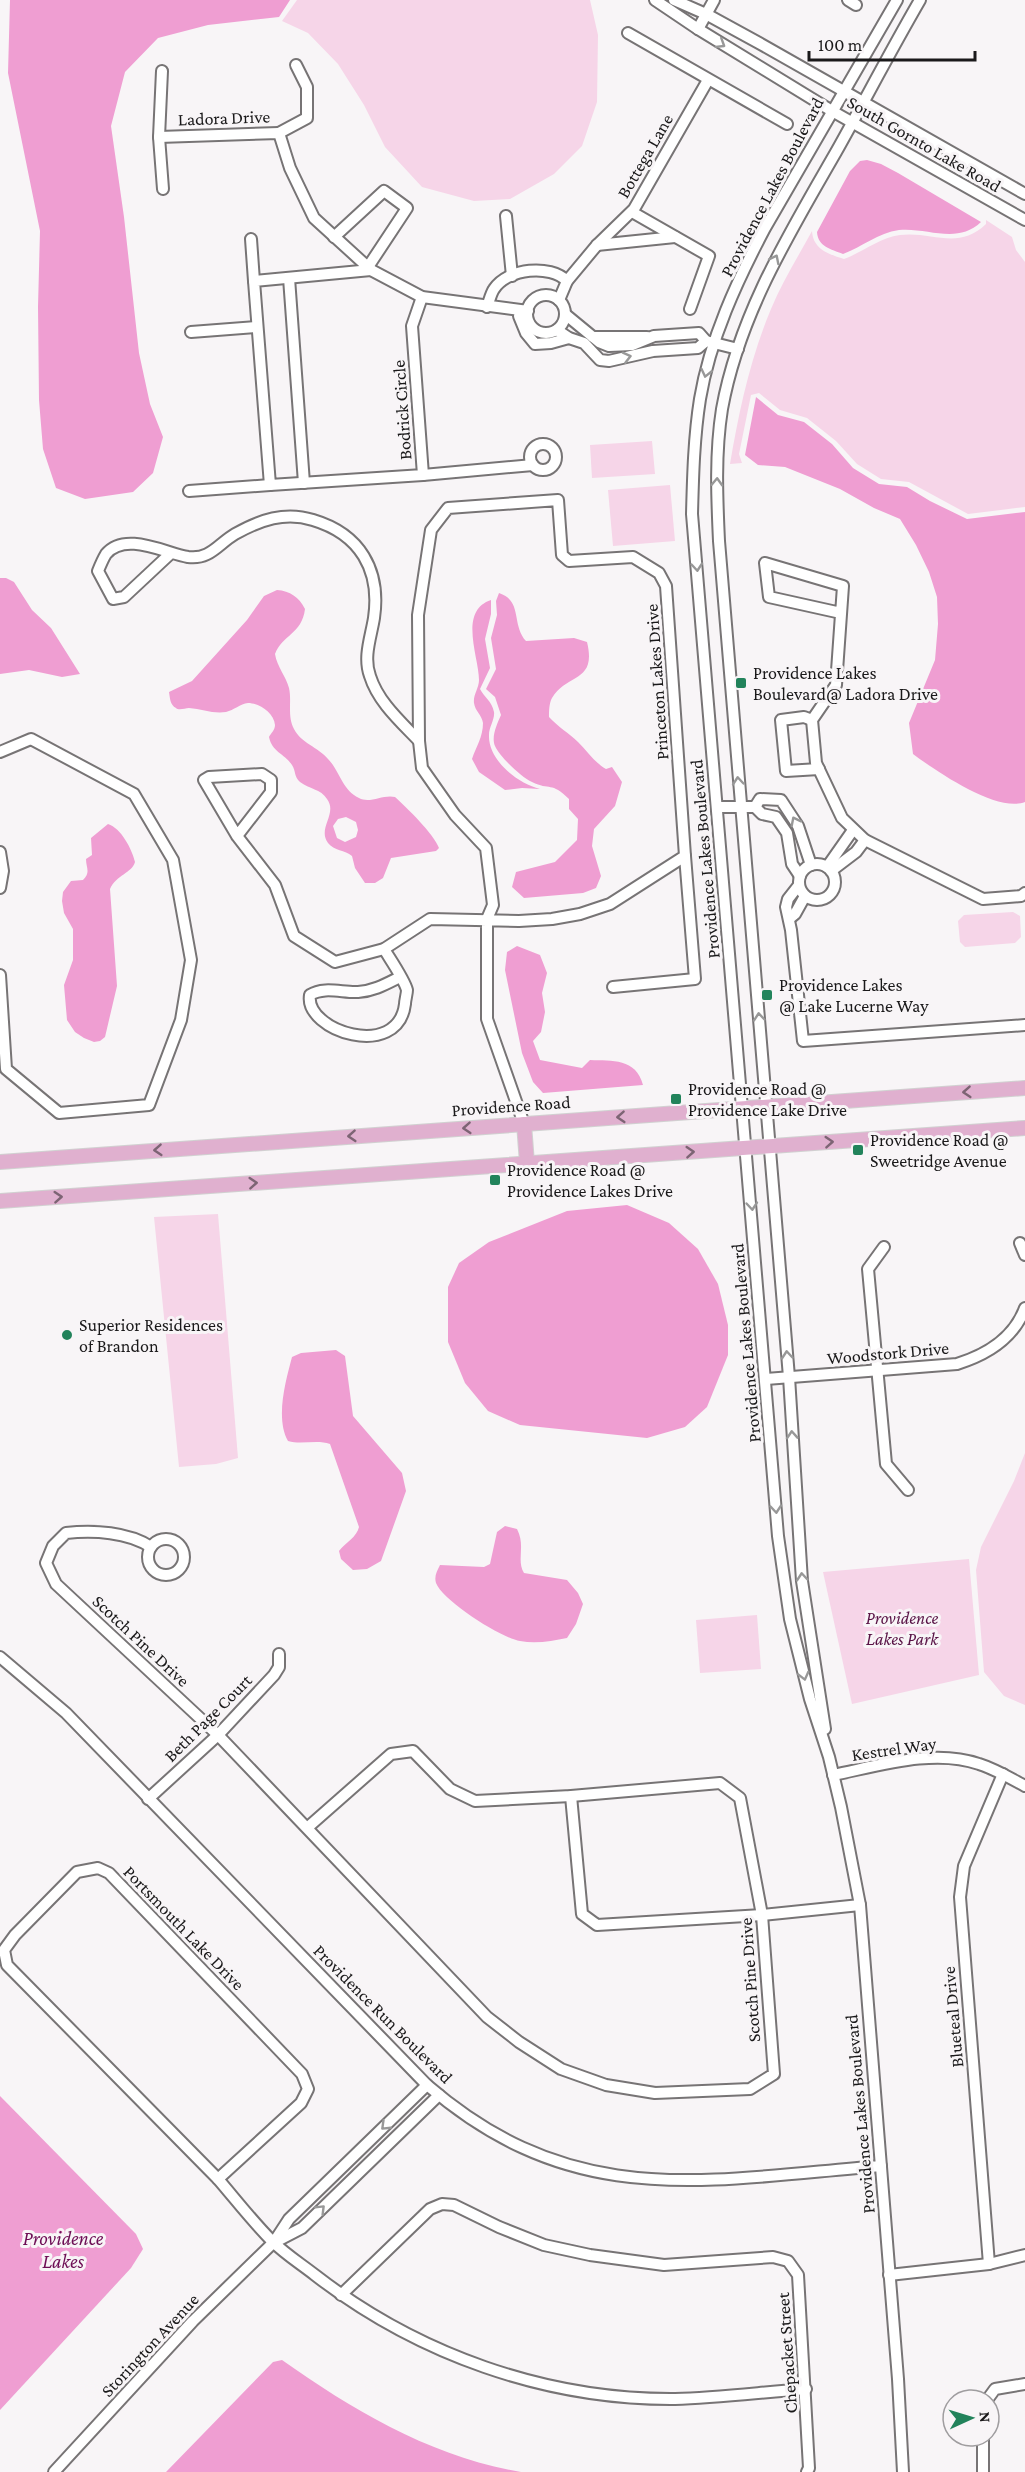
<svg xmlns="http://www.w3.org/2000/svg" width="1025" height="2472" viewBox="0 0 1025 2472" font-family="'Crimson Pro',serif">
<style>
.green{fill:#f6d5e8}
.water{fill:#ef9ed2;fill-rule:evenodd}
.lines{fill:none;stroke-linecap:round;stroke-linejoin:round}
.minor-casing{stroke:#777475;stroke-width:14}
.major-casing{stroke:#d1d1d1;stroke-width:16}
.minor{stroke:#fff;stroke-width:10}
.major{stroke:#e0b0cf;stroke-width:14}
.oneway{stroke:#989898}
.oneway2{stroke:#7d6474}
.poi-dot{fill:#22835b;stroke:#f8f5f7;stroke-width:2}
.labels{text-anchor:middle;stroke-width:6;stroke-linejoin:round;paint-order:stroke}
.street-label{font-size:18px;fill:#1a191a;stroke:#f8f5f7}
.poi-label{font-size:18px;fill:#1a191a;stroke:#f8f5f7;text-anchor:start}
.park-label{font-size:18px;font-style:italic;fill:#581245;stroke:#f8f5f7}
.water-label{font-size:20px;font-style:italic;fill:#6d0e55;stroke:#f8f5f7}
</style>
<rect width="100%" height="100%" fill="#f8f5f7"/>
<g class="green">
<path d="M297,0h293l8,35 -1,67 -15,44 -28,28 -44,25 -36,2 -52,-14 -37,-40 -21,-42 -26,-41 -30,-31 -26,-12z"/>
<path d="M986,220l26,17 4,13 9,12v245l-57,7 -59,-32 -28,-3 -24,-15 -21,-23 -29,-23 -27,-8 -21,-17 -8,2 -12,59 3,9 -12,1c9,-53 20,-105 41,-155 11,-27 27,-52 41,-78 1,18 16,23 32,28 19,-7 35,-21 56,-24 32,-4 58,16 86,-11z"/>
<path d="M652,441l3,33 -63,4 -2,-33z"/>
<path d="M670,485l5,56 -62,5 -5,-56z"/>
<path d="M1013,912l7,4 1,21 -6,6 -50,4 -5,-5 -2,-21 6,-6z"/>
<path d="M218,1214l20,244 -22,6 -37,3 -25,-250z"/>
<path d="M1025,1453v252l-21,-9 -20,-24 -8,-102 5,-23 33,-66z"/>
<path d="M969,1559l10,116 -127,29 -29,-132z"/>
<path d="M757,1615l4,54 -61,4 -4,-53z"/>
</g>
<g class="water">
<path d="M10,0h280l-11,17 -71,8 -50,13 -33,34 -14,54 13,91 15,136 11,51 13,33 -10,36 -20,19 -48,7 -29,-11 -13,-39 -4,-49 -1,-93 2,-76 -32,-158z"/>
<path d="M867,160l14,4 17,9 83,49c-24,23 -54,5 -82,8 -21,3 -37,17 -56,24 -12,-5 -25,-7 -26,-22l33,-61 10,-10z"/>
<path d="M756,397l22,18 26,7 28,22 21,24 26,16 28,3 23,14 37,18 58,-7v290c-28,11 -89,-31 -112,-48l-4,-31 26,-63 3,-36 -1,-27 -8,-25 -13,-27 -16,-26 -26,-11 -34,-19 -55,-22 -27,-2 -13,-10z"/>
<path d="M0,578h6l8,4 18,28 19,18 29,46 -18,3 -33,-7 -29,4z"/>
<path d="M277,590c13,1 22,7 28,19 -3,25 -23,26 -30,45 2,13 11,22 14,34 3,13 -2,28 5,41 7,14 24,18 34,30 12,12 14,31 31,39 11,6 24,-4 36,-1 11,10 39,37 44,51l-3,3 -45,7 -8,20 -8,5h-10l-10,-15 -3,-12c-7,-6 -18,-5 -24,-13 -11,-15 10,-29 -1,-44 -6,-10 -18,-10 -27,-17 -6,-5 -4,-11 -8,-17 -7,-11 -20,-13 -23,-28 2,-4 6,-7 6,-12 -1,-12 -16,-22 -27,-22 -8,1 -14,7 -22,9 -13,2 -24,-3 -37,-4 -4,0 -10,3 -13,0 -6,-3 -6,-10 -7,-16l23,-11 55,-61 17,-24zM346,817l10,5 2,8 -2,7 -11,5 -8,-4 -4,-12 5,-7z"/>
<path d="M499,593c24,8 12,31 27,48l48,-3 13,4c10,41 -20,31 -35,56 -3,5 -3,14 -3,19 9,10 20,16 29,25 10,10 16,20 28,27l6,-2 10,15 -7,24 -21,23 -2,17 9,30 -5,12 -13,5 -59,5 -12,-11 4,-15 39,-10 22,-22 1,-21 -9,-10v-10c-18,-18 -19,-8 -37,-17 -11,-5 -32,-25 -37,-36 -4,-9 2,-22 6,-31l-6,-18 -9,-8 10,-20 -5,-31 6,-23 -1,-14z"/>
<path d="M491,600v14l-6,25 5,29 -10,21c4,8 12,12 14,23 1,7 -5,15 -5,23 -1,25 28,48 51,54l-18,-1 -17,2 -26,-18 -7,-13c4,-12 11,-22 11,-36 -1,-8 -8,-12 -9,-20 -1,-8 5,-15 5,-23 0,-23 -21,-69 12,-80z"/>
<path d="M108,824c13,4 24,25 27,38 -3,11 -19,13 -25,27l7,97 -12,51 -5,4 -6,1 -10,-4 -9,-6 -8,-12 -3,-35 9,-25v-31l-9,-16 -2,-12 1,-9 8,-11 12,-1c8,-8 3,-12 3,-21l6,-4 -1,-17z"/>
<path d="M517,946l23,9 7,18 -5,20 3,19 -4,20 -8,9 7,19 42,8 8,-8c22,1 46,-2 53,25l-100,8 -10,-11 -11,-29 -17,-83 2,-18z"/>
<path d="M627,1205l42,18 29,26 20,35 10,41v30l-21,52 -22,20 -38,11 -127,-13 -32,-14 -23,-28 -17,-41v-55l11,-24 30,-21 78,-31z"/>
<path d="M336,1350l9,6 8,60 49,57 4,18 -25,70 -14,8 -14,1 -12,-11 -2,-8c6,-8 18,-14 20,-24l-29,-83c-13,-5 -28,1 -42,-3 -13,-23 -2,-61 4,-84l9,-4z"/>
<path d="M505,1526l12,3c9,17 -1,31 7,44l43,7 11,13 5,11 -7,20 -9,14c-15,3 -31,6 -47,3 -19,-3 -77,-40 -84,-58 -2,-7 1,-12 4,-18l44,2 6,-3 7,-32z"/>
<path d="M0,2096l136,138 7,15 -12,19 -131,142z"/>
<path d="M282,2360c72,51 150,97 239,112h-355l107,-110z"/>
</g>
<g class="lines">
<g class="minor-casing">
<g id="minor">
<path d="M655,0l43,29 134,82 193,109"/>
<path d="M674,0l32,14 53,29 266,151"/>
<path d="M848,0l8,5"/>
<path d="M897,0l-132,228c-28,53 -55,111 -65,171 -6,38 -7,76 -8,115l86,1022 12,83 20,80 19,58 12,50 19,98 38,474 5,93"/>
<path d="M698,29l16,-29"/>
<path d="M628,33l159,91"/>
<path d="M162,71l-3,66 4,52"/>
<path d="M279,133l28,-15v-31l-11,-22"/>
<path d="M159,137l120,-4 11,35 24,50 57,52 51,27 106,14"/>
<path d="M632,212l77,44 -19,53"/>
<path d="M506,216l6,60"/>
<path d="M334,237l50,-46 23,17 -39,59"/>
<path d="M251,239l3,42"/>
<path d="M597,245l78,-8"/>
<path d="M371,270l-117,11 16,204 153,-10 -11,-149 10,-29"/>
<path d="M289,278l15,205"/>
<circle cx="546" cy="314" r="19"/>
<path d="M559,300l8,-19 30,-36 37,-36 74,-129"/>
<path d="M487,307c2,-5 4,-14 7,-18 14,-21 56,-25 73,-8"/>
<path d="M565,314l34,28 10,4 23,-1 22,-9 45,-3 7,8 32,8"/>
<path d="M519,316l7,17 9,11 16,-1 18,-5"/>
<path d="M557,330l12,8 15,5 16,17 9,1 44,-10 45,-3 8,-7"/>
<path d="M191,332l66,-5"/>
<path d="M593,337h54"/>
<circle cx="543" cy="457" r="13"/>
<path d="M423,475l110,-10"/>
<path d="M189,491l81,-6"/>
<path d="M170,554l-46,43 -11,2 -15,-28c2,-5 5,-12 8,-17 19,-23 59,-1 82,3 22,3 30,-13 47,-23 25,-14 50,-23 78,-14 47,14 68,50 61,98 -3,19 -11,39 -4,58 8,26 31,46 49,65"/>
<path d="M841,613l-72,-16 -4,-34 78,23 -7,99 -24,35 4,43 26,55 23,22 118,59 38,-3 4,-3"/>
<path d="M812,720l-8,-3 -23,3 5,51 33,-2"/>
<path d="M0,752l31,-13 103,55 39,66 18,100 -10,60 -32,85 -90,8 -53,-44 -6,-94"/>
<path d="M718,807h37l7,7 14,3 11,16 5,31 8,12"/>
<path d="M755,807l5,-8 21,1 17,26 13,39"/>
<path d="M237,836l34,-44v-12l-9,-6 -53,3 -5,3 33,56 38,49 19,51 41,26 49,-13 46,-30 89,2 33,-2 28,-5 30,-10 75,-48 -19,-270 -7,-13 -26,-16 -64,4 -7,-6 -4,-55 -110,8 -17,22 -13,85 1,126 3,27 33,47 31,33 7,57 -6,14v100l37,105"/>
<path d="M0,852l3,19 -3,17"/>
<circle cx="817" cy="882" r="18"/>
<path d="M827,867l26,-37"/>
<path d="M831,871l25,-19 9,-12"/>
<path d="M799,885l-11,14 -2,8 5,23 12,111 222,-16"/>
<path d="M789,919l6,-5 10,-18"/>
<path d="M384,949c6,10 20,30 23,41 0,4 -2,10 -2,14 -7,57 -101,27 -95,-9 14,-9 33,-2 48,-3 16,-1 28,-8 42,-15"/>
<path d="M613,987l82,-8 -10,-123"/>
<path d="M1020,1243l5,12"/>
<path d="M884,1247l-16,22 18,195 22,26"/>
<path d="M766,1379l191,-15c29,-9 57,-26 68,-56"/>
<circle cx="166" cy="1557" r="18"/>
<path d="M151,1547c-23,-15 -57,-17 -85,-14l-13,13 -7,17 10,21 162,151 269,282 32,25 42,27 45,16 49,8 95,-4 24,-15 -12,-159 -22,-117 -20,-15 -149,13 -96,5 -25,-12 -37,-38 -22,3 -84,74"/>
<path d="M0,1657l66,56 361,372c147,127 279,95 454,81"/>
<path d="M825,1729l-23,-148 -13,-204 -70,-836c-2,-43 -4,-88 3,-132 17,-94 67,-175 114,-257 28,-50 55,-102 84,-152"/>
<path d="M833,1775c45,-9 101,-27 146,-11 16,5 31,14 46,22"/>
<path d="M571,1796l11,118 15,11 165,-10 98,-10"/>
<path d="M148,1799l70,-64 56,-60 5,-8v-13"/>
<path d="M98,1868l11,5 193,201 6,15 -7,14 -83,76 -211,-214 -3,-15 11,-15 62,-63z"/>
<path d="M218,2179c18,21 35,43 54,62 13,13 29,23 43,34 102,79 230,125 360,124 43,-1 88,-7 131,-10"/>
<path d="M277,2241l25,-13 137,-133"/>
<path d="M989,2264l-29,-367 4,-31 39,-92"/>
<path d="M889,2275l100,-11 36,-9"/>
<path d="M341,2295l89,-86 12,-5 12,1 45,22 45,18 46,10 74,10 109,-8 15,4 10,14 11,193 -2,4"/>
<path d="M987,2400l8,-11 30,-5"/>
<path d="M983,2436v36"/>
<path d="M54,2472l139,-151 81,-79 15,-23 138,-134"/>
</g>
</g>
<g class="major-casing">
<g id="major">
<path d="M524,1124l3,39"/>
<path d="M0,1162l1025,-74"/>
<path d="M0,1201l1025,-73"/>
</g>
</g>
<use href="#minor" class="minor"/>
<use href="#major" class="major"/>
</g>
<defs><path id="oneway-chevron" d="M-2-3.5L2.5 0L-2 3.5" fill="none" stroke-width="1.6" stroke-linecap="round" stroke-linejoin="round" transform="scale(1.5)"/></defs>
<g class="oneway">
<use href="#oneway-chevron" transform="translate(721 44) rotate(32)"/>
<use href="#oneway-chevron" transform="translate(775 259) rotate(-63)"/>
<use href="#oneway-chevron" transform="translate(627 357) rotate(-14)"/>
<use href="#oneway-chevron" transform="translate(706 373) rotate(103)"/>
<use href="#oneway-chevron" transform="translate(717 482) rotate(-88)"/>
<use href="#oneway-chevron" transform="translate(697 567) rotate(85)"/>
<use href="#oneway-chevron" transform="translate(738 781) rotate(-95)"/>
<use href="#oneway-chevron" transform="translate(795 821) rotate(-117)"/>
<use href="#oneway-chevron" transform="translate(759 1017) rotate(-95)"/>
<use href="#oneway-chevron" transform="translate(752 1206) rotate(85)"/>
<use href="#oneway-chevron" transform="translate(787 1355) rotate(-95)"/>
<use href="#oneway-chevron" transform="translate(792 1435) rotate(-94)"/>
<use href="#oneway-chevron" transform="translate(776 1509) rotate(85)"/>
<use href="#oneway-chevron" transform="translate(802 1577) rotate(-95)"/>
<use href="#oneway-chevron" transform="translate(804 1676) rotate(76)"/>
<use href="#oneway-chevron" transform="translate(385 2126) rotate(136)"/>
<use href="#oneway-chevron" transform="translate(321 2209) rotate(-45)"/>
</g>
<g class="oneway2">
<use href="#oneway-chevron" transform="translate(967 1092) rotate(176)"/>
<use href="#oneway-chevron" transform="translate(621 1117) rotate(176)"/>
<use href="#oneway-chevron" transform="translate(467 1128) rotate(176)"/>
<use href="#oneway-chevron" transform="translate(352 1136) rotate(176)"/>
<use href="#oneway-chevron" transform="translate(829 1142) rotate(-4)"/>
<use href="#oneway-chevron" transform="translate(158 1150) rotate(176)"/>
<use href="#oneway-chevron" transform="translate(690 1152) rotate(-4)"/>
<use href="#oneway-chevron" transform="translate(253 1183) rotate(-4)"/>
<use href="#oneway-chevron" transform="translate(58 1197) rotate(-4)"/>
</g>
<g class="poi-dot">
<rect x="735" y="677" width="12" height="12" rx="3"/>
<rect x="761" y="989" width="12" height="12" rx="3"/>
<rect x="670" y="1093" width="12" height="12" rx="3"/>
<rect x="852" y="1144" width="12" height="12" rx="3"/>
<rect x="489" y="1174" width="12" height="12" rx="3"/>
<circle cx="67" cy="1335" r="6"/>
</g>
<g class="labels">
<g class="street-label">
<text transform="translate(224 118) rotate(-2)" y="6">Ladora Drive</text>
<text transform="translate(924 144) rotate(30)" y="6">South Gornto Lake Road</text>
<text transform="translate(645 156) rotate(-60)" y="6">Bottega Lane</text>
<text transform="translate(772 187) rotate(-62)" y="6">Providence Lakes Boulevard</text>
<text transform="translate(402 410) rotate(-94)" y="6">Bodrick Circle</text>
<text transform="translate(657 682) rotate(-94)" y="6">Princeton Lakes Drive</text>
<text transform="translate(705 859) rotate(-95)" y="6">Providence Lakes Boulevard</text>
<text transform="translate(511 1106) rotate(-4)" y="6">Providence Road</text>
<text transform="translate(746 1343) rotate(-95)" y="6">Providence Lakes Boulevard</text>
<text transform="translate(888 1353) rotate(-5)" y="6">Woodstork Drive</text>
<text transform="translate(141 1641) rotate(43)" y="6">Scotch Pine Drive</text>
<text transform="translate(208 1718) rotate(-45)" y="6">Beth Page Court</text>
<text transform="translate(894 1749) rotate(-8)" y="6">Kestrel Way</text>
<text transform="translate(184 1928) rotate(46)" y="6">Portsmouth Lake Drive</text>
<text transform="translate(750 1980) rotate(-94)" y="6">Scotch Pine Drive</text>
<text transform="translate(383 2014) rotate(45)" y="6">Providence Run Boulevard</text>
<text transform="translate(953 2017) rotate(-95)" y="6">Blueteal Drive</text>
<text transform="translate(860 2114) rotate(-95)" y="6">Providence Lakes Boulevard</text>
<text transform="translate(150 2345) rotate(-47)" y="6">Storington Avenue</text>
<text transform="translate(787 2353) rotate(-94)" y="6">Chepacket Street</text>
</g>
<g class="poi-label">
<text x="753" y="679">Providence Lakes<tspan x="753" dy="21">Boulevard@ Ladora Drive</tspan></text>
<text x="779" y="991">Providence Lakes<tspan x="779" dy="21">@ Lake Lucerne Way</tspan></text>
<text x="688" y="1095">Providence Road @<tspan x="688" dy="21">Providence Lake Drive</tspan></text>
<text x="870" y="1146">Providence Road @<tspan x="870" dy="21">Sweetridge Avenue</tspan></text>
<text x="507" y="1176">Providence Road @<tspan x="507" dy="21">Providence Lakes Drive</tspan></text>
<text x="79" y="1331">Superior Residences<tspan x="79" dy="21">of Brandon</tspan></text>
</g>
<g class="park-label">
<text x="902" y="1624">Providence<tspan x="902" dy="21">Lakes Park</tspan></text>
</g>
<g class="water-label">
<text x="63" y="2245">Providence<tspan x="63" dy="23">Lakes</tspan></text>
</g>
</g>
<g transform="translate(971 2418) rotate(86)"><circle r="28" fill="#f8f5f7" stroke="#9f9d9f" stroke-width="1.5"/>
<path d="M0-4.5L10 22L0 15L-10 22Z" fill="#22835b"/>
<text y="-9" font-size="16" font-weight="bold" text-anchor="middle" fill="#1a191a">N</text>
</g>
<path d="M809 51v9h166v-9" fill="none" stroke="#1a191a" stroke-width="3"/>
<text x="818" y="51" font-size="18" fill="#1a191a" stroke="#f8f5f7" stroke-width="4.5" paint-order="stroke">100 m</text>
</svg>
